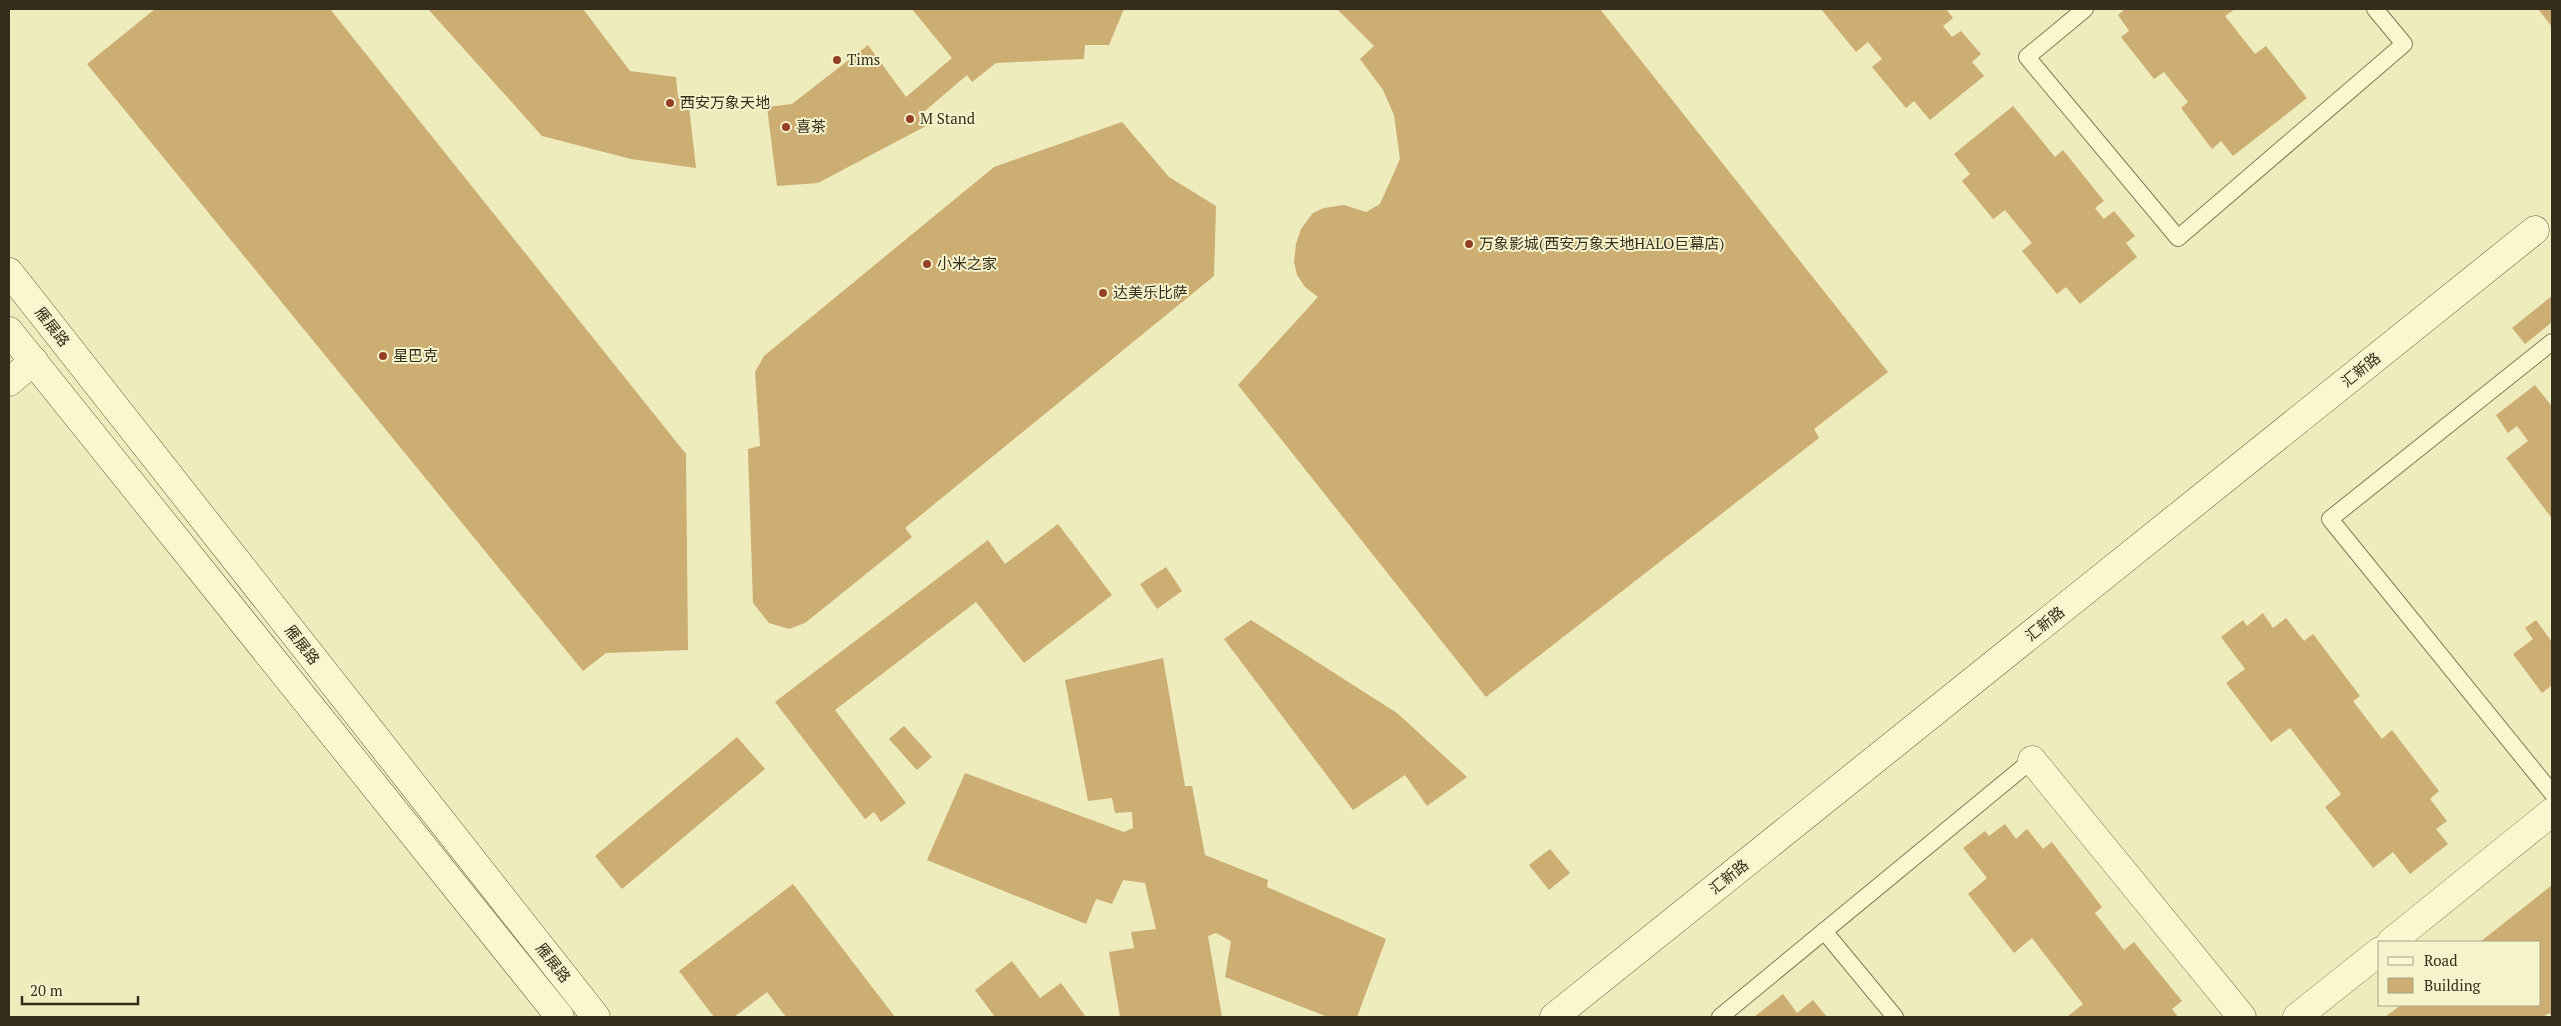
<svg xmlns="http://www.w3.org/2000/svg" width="2561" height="1026" viewBox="0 0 2561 1026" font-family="'PT Serif','Noto Sans SC',serif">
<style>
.building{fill:#ccad72}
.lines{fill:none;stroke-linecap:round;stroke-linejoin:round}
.lane-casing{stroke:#857b56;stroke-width:18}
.street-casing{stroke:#857b56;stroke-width:29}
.secondary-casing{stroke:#675b3a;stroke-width:29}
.lane{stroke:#f9f6d0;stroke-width:16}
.street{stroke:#f9f6d0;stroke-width:28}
.secondary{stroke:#f9f6d0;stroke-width:28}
.poi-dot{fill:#954026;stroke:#f5f3cc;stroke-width:2}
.labels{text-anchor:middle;stroke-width:4;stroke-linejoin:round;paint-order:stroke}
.poi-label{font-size:15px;fill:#342d1b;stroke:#f5f3cc;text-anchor:start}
.street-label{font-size:15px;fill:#342d1b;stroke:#f5f3cc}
</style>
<rect width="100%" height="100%" fill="#eeebbd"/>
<g class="building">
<path d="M155,9h175l356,445 2,196 -82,3 -23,18 -496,-607z"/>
<path d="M428,9h155l47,62 46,6 2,21 9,-2 1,2 8,70 -65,-9 -89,-23z"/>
<path d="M912,9h212l-15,36h-24l-1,14 -88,4 -24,19 -5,-7 -48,41 7,10 -108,57 -41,3 -10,-79 25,-3 76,-59 38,52 46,-39z"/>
<path d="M1337,9h263l288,363 -74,57 5,9 -333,259 -248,-312 80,-88 -13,-10 -8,-12 -3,-13 2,-18 5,-15 12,-16 11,-5 20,-3 22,7 14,-8 20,-45 -6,-44 -11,-25 -23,-31 14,-13z"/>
<path d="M1821,9h125l7,9 -10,8 9,11 9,-6 20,23 -9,8 12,14 -54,44 -16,-19 -8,7 -34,-41 10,-8 -14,-17 -12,10z"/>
<path d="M2125,9h110l-10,7 30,38 11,-8 41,52 -74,58 -12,-15 -9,8 -31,-41 7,-6 -24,-30 -10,7 -33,-42 8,-6 -11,-16z"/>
<path d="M2538,9h14v18z"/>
<path d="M2013,106l42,51 8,-7 41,51 -9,7 9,11 10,-8 21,25 -9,7 11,14 -57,47 -14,-17 -9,7 -35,-43 10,-8 -27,-33 -12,9 -31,-38 8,-7 -16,-20z"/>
<path d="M1122,122l47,55 47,29 -2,70 -309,252 7,9 -107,86 -16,6 -20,-6 -16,-20 -5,-151v-3l12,-3 -5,-74 9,-16 230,-189z"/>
<path d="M2552,296v26l-27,22 -13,-16z"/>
<path d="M2535,385l16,20 1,-1 -1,113 -45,-59 22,-17 -11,-15 -9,7 -12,-18z"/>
<path d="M1058,524l54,71 -88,68 -48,-61 -141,108 71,93 -25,19 -7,-10 -9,7 -90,-117 213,-162 17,24z"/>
<path d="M1166,567l16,24 -25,18 -17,-25z"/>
<path d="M2263,613l10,15 13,-10 18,23 9,-7 47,62 -7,5 29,38 10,-9 47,61 -9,8 17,22 -11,8 12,15 -38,30 -17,-22 -20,16 -48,-61 16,-13 -51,-66 -19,14 -45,-59 19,-14 -24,-32 22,-17 4,6z"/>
<path d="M1251,620l146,93 70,64 -40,29 -22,-31 -52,35 -129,-171z"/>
<path d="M2536,620l16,22v43l-10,8 -29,-39 20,-15 -8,-11z"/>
<path d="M1163,658l22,128h7l13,69 63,25 -1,7 119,52 -29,78h-29l-103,-40 6,-36 -15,-8 -8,3 14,81h-102l-11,-65 25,-4 -3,-16 25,-3 -11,-46 -22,-3 -11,24 -16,-5 -10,25 -159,-64 38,-87 159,59 9,-4 -1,-16 -17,1 -3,-15 -24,3 -23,-121z"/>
<path d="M904,726l28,31 -15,13 -28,-31z"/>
<path d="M737,737l28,32 -143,120 -27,-33z"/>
<path d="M2005,824l11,15 11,-10 16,20 9,-7 50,65 -7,6 29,37 10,-8 48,59 -10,8 6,8h-111l16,-13 -51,-66 -18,15 -46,-59 19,-16 -24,-30 22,-17 4,5z"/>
<path d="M1550,849l20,24 -21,17 -20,-25z"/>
<path d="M793,884l102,133h-109l-19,-25 -33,25h-20l-35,-46z"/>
<path d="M2552,885v132l-3,-4 -6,4h-158l16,-12h139v-63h-60z"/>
<path d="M1012,961l28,37 21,-15 25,34h-91l-20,-27z"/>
<path d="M1783,994l14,19 16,-13 14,17h-73z"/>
</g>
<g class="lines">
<g class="lane-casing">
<g id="lane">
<path d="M2085,9l-58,48 151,181 226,-194 -29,-35"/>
<path d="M2552,342l-222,177 222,274"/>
<path d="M1824,931l71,86"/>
<path d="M1720,1017l312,-257"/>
</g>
</g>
<g class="street-casing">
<g id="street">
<path d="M2032,760l210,257"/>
<path d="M2391,942l161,-130"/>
<path d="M2297,1017l83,-66"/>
</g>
</g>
<g class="secondary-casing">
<g id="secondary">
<path d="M9,272l587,745"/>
<path d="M9,331l551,686"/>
<path d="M9,382l25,-21"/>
<path d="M1554,1017l981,-787"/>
</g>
</g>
<use href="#lane" class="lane"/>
<use href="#street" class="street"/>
<use href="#secondary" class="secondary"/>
</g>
<g class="poi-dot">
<circle cx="837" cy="60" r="5"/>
<circle cx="670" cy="103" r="5"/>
<circle cx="910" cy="119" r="5"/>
<circle cx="786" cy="127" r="5"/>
<circle cx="1469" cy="244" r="5"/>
<circle cx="927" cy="264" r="5"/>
<circle cx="1103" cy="293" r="5"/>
<circle cx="383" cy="356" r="5"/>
</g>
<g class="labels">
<g class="poi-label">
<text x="847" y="65">Tims</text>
<text x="680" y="108">西安万象天地</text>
<text x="920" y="124">M Stand</text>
<text x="796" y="132">喜茶</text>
<text x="1479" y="249">万象影城(西安万象天地HALO巨幕店)</text>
<text x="937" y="269">小米之家</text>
<text x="1113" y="298">达美乐比萨</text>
<text x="393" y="361">星巴克</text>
</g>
<g class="street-label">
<text transform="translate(52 327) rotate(52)" y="5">雁展路</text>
<text transform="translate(2361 370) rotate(-39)" y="5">汇新路</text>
<text transform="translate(2045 624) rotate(-39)" y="5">汇新路</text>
<text transform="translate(302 645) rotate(52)" y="5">雁展路</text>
<text transform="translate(1729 877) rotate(-39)" y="5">汇新路</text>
<text transform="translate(553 963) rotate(52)" y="5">雁展路</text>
</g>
</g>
<rect width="2561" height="1026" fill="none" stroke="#342d1b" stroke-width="20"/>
<rect x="2378" y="941" width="162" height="65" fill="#f5f3cc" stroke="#a8a485"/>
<rect x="2388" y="957" width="25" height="8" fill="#f9f6d0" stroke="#a8a485"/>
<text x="2424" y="966" font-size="15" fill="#342d1b">Road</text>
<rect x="2388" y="978" width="25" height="15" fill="#ccad72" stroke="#a8a485"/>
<text x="2424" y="991" font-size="15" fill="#342d1b">Building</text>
<path d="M22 996v8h116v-8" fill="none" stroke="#342d1b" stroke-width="2.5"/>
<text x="30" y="996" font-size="15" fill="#342d1b" stroke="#f5f3cc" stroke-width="4" paint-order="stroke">20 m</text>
</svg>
